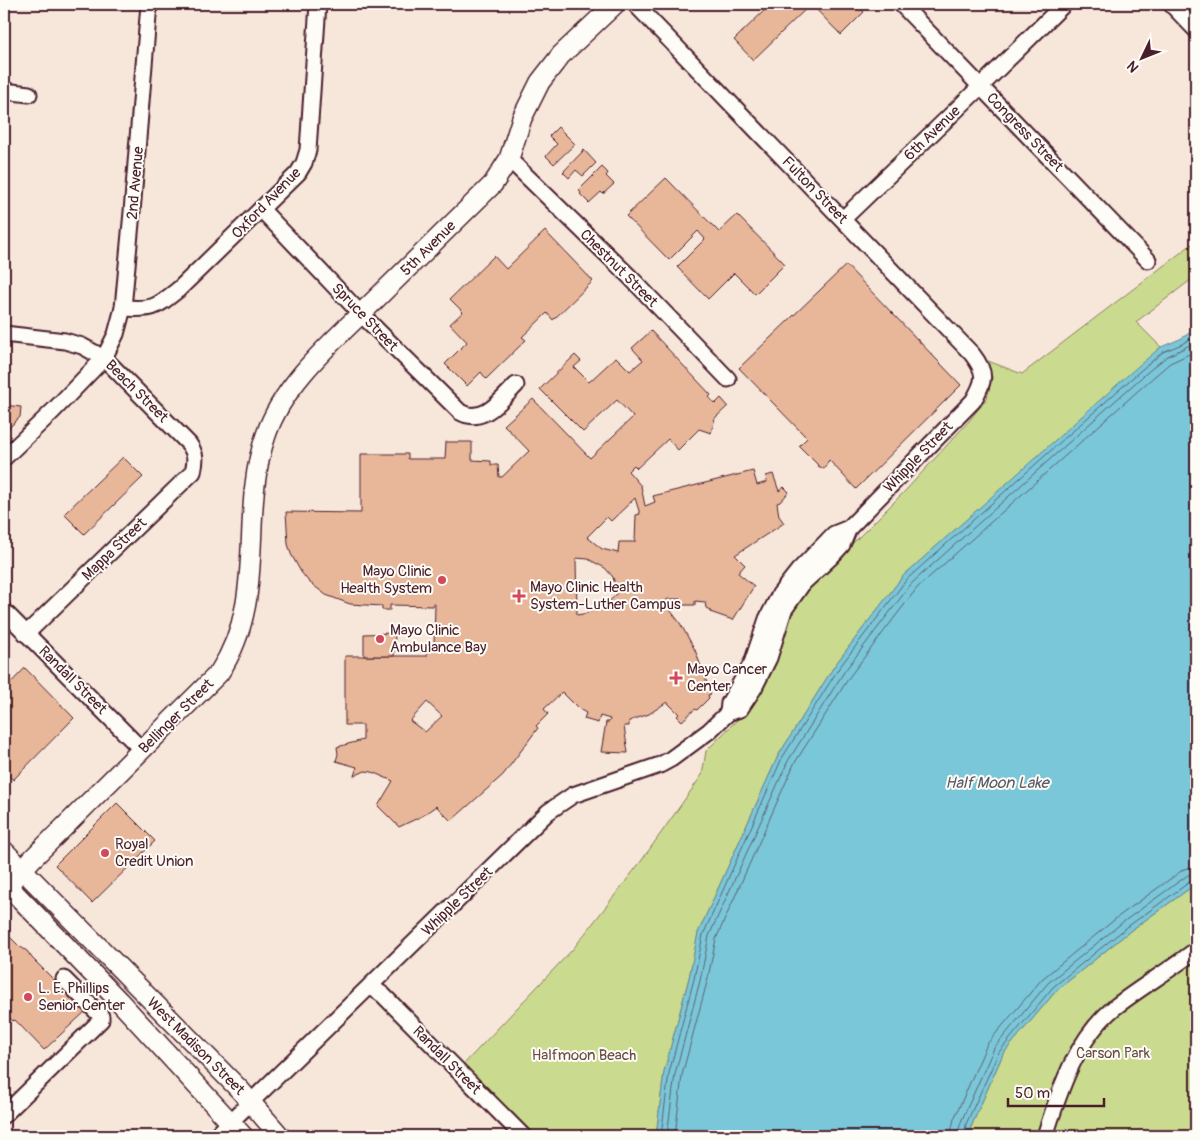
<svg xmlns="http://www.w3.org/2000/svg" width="1200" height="1140" viewBox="0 0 1200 1140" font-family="Pangolin,sans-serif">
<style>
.green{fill:#cadb8f;stroke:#8a7d5d}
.water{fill:#7ac7d9;stroke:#678493}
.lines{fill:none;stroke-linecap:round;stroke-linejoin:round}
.shore{stroke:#5d6271;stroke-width:1}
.building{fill:#e8b79a;stroke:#4a1f2b;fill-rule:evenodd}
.minor-casing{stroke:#4a1f2b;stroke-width:19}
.major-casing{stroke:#4a1f2b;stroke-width:22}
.minor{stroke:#fdfcf7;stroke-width:15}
.major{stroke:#fdfcf7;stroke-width:19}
.poi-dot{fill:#d1495b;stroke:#fdfcf7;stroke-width:2}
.labels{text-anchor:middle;stroke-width:4;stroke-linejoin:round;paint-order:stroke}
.street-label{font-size:15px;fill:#4a1f2b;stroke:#fdfcf7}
.poi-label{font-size:15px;fill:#4a1f2b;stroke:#fdfcf7;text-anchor:start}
.park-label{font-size:15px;fill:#6a4e44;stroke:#fdfcf7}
.water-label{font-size:16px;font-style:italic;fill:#5b5a68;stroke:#fdfcf7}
</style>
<rect width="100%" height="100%" fill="#f7e7db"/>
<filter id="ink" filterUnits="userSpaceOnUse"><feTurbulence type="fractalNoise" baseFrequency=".02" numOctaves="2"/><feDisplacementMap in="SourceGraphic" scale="10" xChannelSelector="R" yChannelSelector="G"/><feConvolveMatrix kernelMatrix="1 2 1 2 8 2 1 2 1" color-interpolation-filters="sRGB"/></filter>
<g filter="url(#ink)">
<g class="green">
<path d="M1196,241v35l-60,46 25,25 -258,229 -68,89 -57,91 -80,177 -9,45 -25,94 -8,64h-120l-73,-71 110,-116 69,-89 60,-85 4,-24 42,-42 47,-105 15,-18 96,-96 63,-69 18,-23 5,-20 -4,-17 34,13z"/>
<path d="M1196,884v252h-228l3,-9 32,-73 53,-63 74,-60z"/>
</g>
<path class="water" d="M1196,329v555l-66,47 -74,60 -53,63 -32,73 -3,9h-312l8,-64 25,-94 9,-45 80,-177 57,-91 68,-89 234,-209 24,-20 19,-8z"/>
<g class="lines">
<g class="shore">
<path d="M661,1136l8,-63 25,-94 9,-44 79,-177 57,-90 68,-89 233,-208 23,-19 19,-8 14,-9"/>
<path d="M667,1136l8,-62 25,-93 9,-45 79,-175 56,-89 68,-89 232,-208 22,-18 30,-15"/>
<path d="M675,1136l7,-61 25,-93 9,-43 78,-175 56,-88 67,-88 232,-207 21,-18 26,-12"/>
<path d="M950,1136l4,-17 33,-75 55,-65 77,-63 65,-47 12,-3"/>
<path d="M957,1136l4,-14 33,-74 54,-65 75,-61 65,-47 8,-1"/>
<path d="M964,1136l2,-12 33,-72 54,-65 74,-60 64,-46 5,-1"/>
</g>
</g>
<g class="building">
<path d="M771,4h85l8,8 -23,23 -30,-31 -58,56 -19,-20z"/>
<path d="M558,127l17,17 -21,20 -8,-8 11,-12 -8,-8z"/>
<path d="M584,150l12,13 -13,13 -7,-6 -7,8 -6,-6z"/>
<path d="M602,167l6,6 -2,3 8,8 -11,10 -2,-2 -12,11 -9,-9 1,-1 -2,-3z"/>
<path d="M666,178l53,54 18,-17 48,49 -30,30 -21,-21 -26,26 -31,-32 28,-28 -7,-8 -29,29 -43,-44z"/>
<path d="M545,231l48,50 -40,39 -6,-7 -25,24 4,3 -40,39 -5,-7 -14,14 -22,-22 22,-22 -17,-18 13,-12 -13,-13 44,-43 12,13z"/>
<path d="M846,265l115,120 -105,104 -27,-29 -5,9 -6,-3 -1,-2 -18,-18 8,-8 -68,-70z"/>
<path d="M651,331l60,64 -2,2 6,7 6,-6 7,8 -13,12 -4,15 -12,-4 -21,21 -10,-11 -31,29 -3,-3 -6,6 13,15 4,20 10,-4 -2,-6 100,-25 4,14 10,-3 -1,-6 7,-2 6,17 5,-4 5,5 -9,10 -3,1 2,13 5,7 -49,32 10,10 -7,8 16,13 -21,34 -23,-8v-2l-4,-2 -1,-6 -10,-1v4h-14v-6h-13l-4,3 16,21 15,27 16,44 -3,1 1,3 -12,12 -2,-1 -13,12 -5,-5 2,-2 -12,-12 -18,12 -20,7v5h-5l4,27 -27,-1 5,-30h3l1,-3 -10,-3 -2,7 -14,-4 2,-6 -7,-4 -17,-17 -18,17 4,5 -12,12 2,2 -35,47 -52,46 -15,-15 -14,10 -23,11 -21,-21 15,-25 -21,-9 -7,-1 -11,5 3,-9 -21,-6 2,-7 -1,-7 26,-7v-15h-18v-69h82v-10h7l1,-42h-2v2l-43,-1v5h-8v-4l-32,-2 -24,-9 -17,-13 -8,-10 -10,-18 -3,-10 -2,-32 75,1v-59h47v5h37l1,-17h26v18l19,1v4h7l1,12h3l27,-26 -25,-26 29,-26 57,59 43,-41 -16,-17 -34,32 -43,-43 35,-34 6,6 -7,6 15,15 27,-25 14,14 13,-11 -11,-12zM635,498l5,16 -4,1 -1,27h-16l-1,11 -16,-4 -15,-12 20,-20 4,4zM576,558l12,1 17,9 8,9 4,17 -13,12 -4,-4 -12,11 -11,2zM427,702l15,14 -17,16 -15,-11z"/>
<path d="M4,405l17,2 -1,10 -16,16z"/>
<path d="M123,457l20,20 -59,57 -20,-20z"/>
<path d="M395,633l-1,23h-30v-22z"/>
<path d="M25,668l49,50 -61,62 -9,-10v-80z"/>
<path d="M117,803l38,38 -63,62 -37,-38z"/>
<path d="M5,932l14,14 8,5 5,7 22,22 2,-2 31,32 -43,40 -29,-30 -2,1 -9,-9v-79z"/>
</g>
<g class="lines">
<g class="minor-casing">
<g id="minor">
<path d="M901,4l247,256"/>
<path d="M1171,4l25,26"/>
<path d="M4,91l25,3"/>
<path d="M509,159l121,118 98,102"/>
<path d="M261,209l100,105 99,98c23,13 41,-12 56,-27"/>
<path d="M843,219l138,-133 83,-82"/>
<path d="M123,308c31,2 32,0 56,-19l119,-116 6,-10 4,-13 10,-146"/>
<path d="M4,334l61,7 17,5 22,12 85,86c7,10 7,16 4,28l-167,162"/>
<path d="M4,458l49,-47 51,-53 12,-24 7,-26 9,-96 17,-208"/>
<path d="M4,611l138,139"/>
<path d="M728,713l1,-10 23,-40 15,-44 13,-25 19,-24 35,-36 15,-6"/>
<path d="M370,986l13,9 140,141"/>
<path d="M4,1115l97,-95v-4l-37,-37"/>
<path d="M216,1136l332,-324 25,-17 87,-30 11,-6 38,-28 19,-18 12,-4 14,-21 15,-30 15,-48 19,-27 28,-26 11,-12 7,-17 124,-127c12,-20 14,-28 -1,-47l-337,-350"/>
<path d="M1045,1136c15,-46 30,-96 70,-129 26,-20 55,-37 81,-57"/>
</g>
</g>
<g class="major-casing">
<g id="major">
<path d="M4,851l236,239 40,46"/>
<path d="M4,882l115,119 124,135"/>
<path d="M4,889l28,-30 187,-186c50,-76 19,-158 47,-238 18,-54 72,-98 111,-137 39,-38 77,-76 116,-114l16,-25 13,-41 18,-36 21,-27 54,-51"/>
</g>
</g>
<use href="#minor" class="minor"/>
<use href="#major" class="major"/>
</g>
</g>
<g class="poi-dot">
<circle cx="442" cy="580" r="5"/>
<path d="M516.5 588.5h5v5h5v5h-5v5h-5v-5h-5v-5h5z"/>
<circle cx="380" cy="639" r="5"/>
<path d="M673.5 670.5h5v5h5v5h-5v5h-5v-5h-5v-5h5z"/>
<circle cx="105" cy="853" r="5"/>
<circle cx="28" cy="997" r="5"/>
</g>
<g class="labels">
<g class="street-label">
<text transform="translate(1025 132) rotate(46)" y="5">Congress Street</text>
<text transform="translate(932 133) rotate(-44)" y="5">6th Avenue</text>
<text transform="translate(135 183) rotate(-85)" y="5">2nd Avenue</text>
<text transform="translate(815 190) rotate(46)" y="5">Fulton Street</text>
<text transform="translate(266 203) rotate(-46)" y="5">Oxford Avenue</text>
<text transform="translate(428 248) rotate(-45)" y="5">5th Avenue</text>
<text transform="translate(619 268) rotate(45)" y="5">Chestnut Street</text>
<text transform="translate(365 317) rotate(46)" y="5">Spruce Street</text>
<text transform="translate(137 391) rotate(45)" y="5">Beach Street</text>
<text transform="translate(918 457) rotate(-46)" y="5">Whipple Street</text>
<text transform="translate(114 549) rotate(-44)" y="5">Mappa Street</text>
<text transform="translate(73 680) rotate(45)" y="5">Randall Street</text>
<text transform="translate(176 716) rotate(-45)" y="5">Bellinger Street</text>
<text transform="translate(457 901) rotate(-44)" y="5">Whipple Street</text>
<text transform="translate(196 1046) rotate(45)" y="5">West Madison Street</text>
<text transform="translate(447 1060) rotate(45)" y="5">Randall Street</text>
</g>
<g class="poi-label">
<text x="432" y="576" text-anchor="end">Mayo Clinic<tspan x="432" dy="17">Health System</tspan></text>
<text x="530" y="592">Mayo Clinic Health<tspan x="530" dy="17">System-Luther Campus</tspan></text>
<text x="390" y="635">Mayo Clinic<tspan x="390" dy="17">Ambulance Bay</tspan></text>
<text x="687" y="674">Mayo Cancer<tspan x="687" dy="17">Center</tspan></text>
<text x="115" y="849">Royal<tspan x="115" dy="17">Credit Union</tspan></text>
<text x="38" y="993">L. E. Phillips<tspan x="38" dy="17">Senior Center</tspan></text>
</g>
<g class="park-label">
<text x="1113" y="1058">Carson Park</text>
<text x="584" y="1060">Halfmoon Beach</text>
</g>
<g class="water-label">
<text x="997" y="788">Half Moon Lake</text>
</g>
</g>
<rect width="1200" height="1140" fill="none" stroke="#fdfcf7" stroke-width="20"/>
<rect x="10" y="10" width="1180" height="1120" fill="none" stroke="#4a1f2b" stroke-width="2" filter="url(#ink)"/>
<g transform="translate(1142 58) rotate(227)" stroke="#fdfcf7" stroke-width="4" paint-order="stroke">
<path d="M0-4L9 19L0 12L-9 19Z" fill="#4a1f2b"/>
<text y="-8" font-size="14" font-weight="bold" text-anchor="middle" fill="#4a1f2b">N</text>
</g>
<path d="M1008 1098v8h96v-8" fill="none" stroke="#4a1f2b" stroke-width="2.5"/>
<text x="1015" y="1098" font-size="15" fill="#4a1f2b" stroke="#fdfcf7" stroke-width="4" paint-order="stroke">50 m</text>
</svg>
